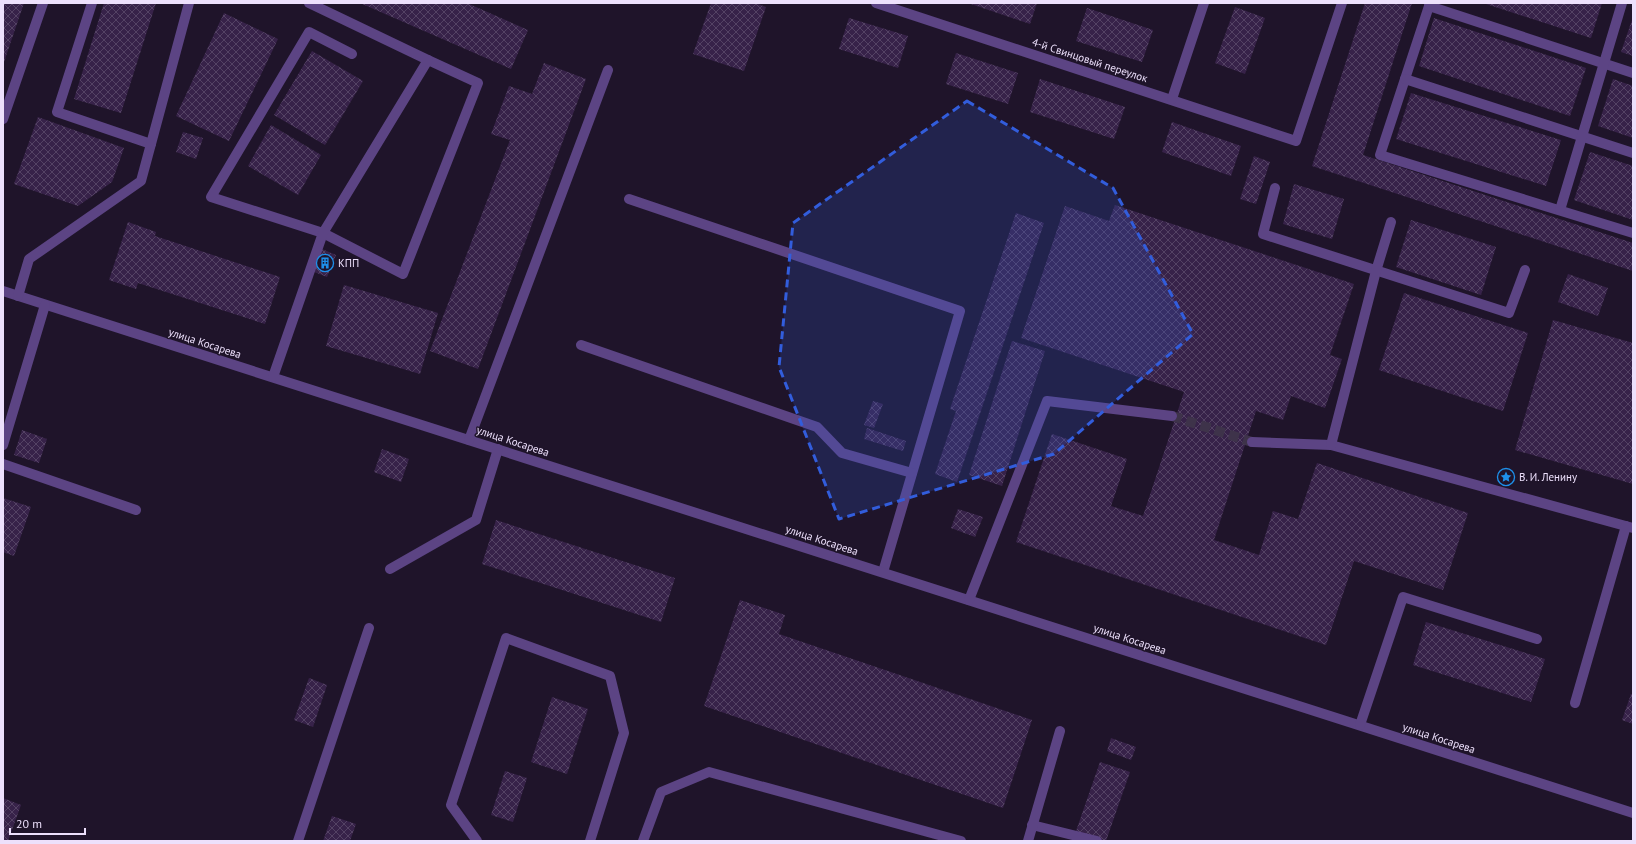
<svg xmlns="http://www.w3.org/2000/svg" width="1636" height="844" viewBox="0 0 1636 844" font-family="'PT Sans',sans-serif">
<style>
.building{fill:url(#building-cross-hatch)}
.lines{fill:none;stroke-linecap:round;stroke-linejoin:round}
.minor-tunnel{stroke:#3e334a;stroke-width:10;stroke-dasharray:10 5;stroke-linecap:butt}
.minor{stroke:#5c4484;stroke-width:10}
.marked{fill:#325ddc;fill-opacity:0.2;stroke:#325ddc;stroke-width:3;stroke-dasharray:8 5;stroke-linejoin:round}
.labels{text-anchor:middle;stroke-width:3;stroke-linejoin:round;paint-order:stroke}
.street-label{font-size:11px;fill:#ede0fc;stroke:#1f142a}
.poi-label{font-size:11px;fill:#ede0fc;stroke:#1f142a;text-anchor:start}
</style>
<defs>
<pattern id="building-cross-hatch" width="8" height="8" patternUnits="userSpaceOnUse"><rect width="8" height="8" fill="#372249"/><path d="M0 0l8 8M0 8l8-8" fill="none" stroke="#544264"/></pattern>
</defs>
<rect width="100%" height="100%" fill="#1f142a"/>
<g class="building">
<path d="M3,3h21l-21,62z"/>
<path d="M104,3h52l-35,110 -47,-14z"/>
<path d="M360,3h107l61,27 -17,39z"/>
<path d="M711,3h45l10,4 -22,64 -51,-17z"/>
<path d="M968,3h69l-7,21z"/>
<path d="M1365,3h47l-49,152 270,88v28l-321,-105z"/>
<path d="M1483,3h119l-11,35z"/>
<path d="M1235,7l30,11 -20,56 -30,-11z"/>
<path d="M1087,8l66,22 -11,32 -66,-21z"/>
<path d="M224,13l54,26 -49,102 -53,-25z"/>
<path d="M1633,17v39l-12,-4z"/>
<path d="M849,18l59,18 -10,32 -59,-19z"/>
<path d="M1434,18l152,50 -16,48 -151,-50z"/>
<path d="M312,51l51,30 -38,64 -51,-30z"/>
<path d="M956,53l62,20 -10,31 -62,-20z"/>
<path d="M544,63l42,16 -108,290 -48,-18 80,-211 -19,-6 18,-48 23,8z"/>
<path d="M1040,79l85,28 -11,32 -84,-27z"/>
<path d="M1613,79l20,7v52l-35,-12z"/>
<path d="M1411,93l150,47 -15,46 -150,-47z"/>
<path d="M38,117l86,31 -12,34 -34,24 -64,-22z"/>
<path d="M1172,122l69,24 -10,30 -69,-24z"/>
<path d="M271,125l50,30 -23,40 -50,-29z"/>
<path d="M183,132l20,6 -7,21 -20,-7z"/>
<path d="M1590,152l43,14v54l-59,-20z"/>
<path d="M1254,156l16,6 -14,42 -16,-5z"/>
<path d="M1294,184l50,15 -12,40 -49,-15z"/>
<path d="M1115,205l239,79 -24,71 12,4 -17,49 -34,-12 -8,24 -27,-9 -42,129 45,15 14,-44 25,8 19,-56 151,50 -25,77 -89,-29 -28,84 -310,-103 36,-108 75,25 -16,47 32,10 41,-124 -163,-54 44,-132 44,15z"/>
<path d="M1016,213l28,10 -87,259 -22,-8 21,-63 -6,-2z"/>
<path d="M1411,220l85,27 -15,48 -85,-28z"/>
<path d="M128,222l28,10 -1,4 125,41 -15,47 -127,-41 -2,6 -27,-9z"/>
<path d="M322,249l14,6 -9,22 -13,-5z"/>
<path d="M1568,274l40,14 -10,28 -40,-14z"/>
<path d="M344,285l94,28 -18,61 -94,-28z"/>
<path d="M1404,293l124,40 -25,78 -124,-41z"/>
<path d="M1553,320l80,23v141l-118,-34z"/>
<path d="M1012,341l33,10 -43,135 -33,-11z"/>
<path d="M873,401l10,3 -9,24 -10,-3z"/>
<path d="M867,428l39,13 -3,10 -39,-12z"/>
<path d="M22,430l25,9 -8,24 -25,-8z"/>
<path d="M382,449l27,10 -8,23 -27,-10z"/>
<path d="M3,498l28,9 -17,49 -11,-4z"/>
<path d="M958,509l25,8 -8,20 -24,-9z"/>
<path d="M496,520l179,58 -14,44 -179,-58z"/>
<path d="M740,600l45,15 -6,19 253,86 -29,88 -299,-102z"/>
<path d="M1426,622l119,37 -14,43 -118,-37z"/>
<path d="M309,678l18,7 -14,42 -19,-7z"/>
<path d="M1631,694h2v30l-11,-4z"/>
<path d="M552,697l36,12 -21,65 -36,-12z"/>
<path d="M1111,738l25,9 -5,13 -24,-9z"/>
<path d="M1100,762l30,10 -24,69 -30,-10z"/>
<path d="M505,771l22,7 -14,44 -22,-7z"/>
<path d="M3,798l18,7 -13,36h-5z"/>
<path d="M332,816l24,8 -6,17h-27z"/>
</g>
<g class="lines">
<path class="minor-tunnel" d="M1172,416l80,26"/>
<g class="minor">
<path d="M92,3l-35,109 94,32"/>
<path d="M876,3l420,138 46,-138"/>
<path d="M1430,3l-50,152 253,78"/>
<path d="M1429,6l204,67"/>
<path d="M352,54l-43,-22 -98,165 112,36 80,41 75,-191 -50,-23"/>
<path d="M1405,79l228,74"/>
<path d="M1172,99l32,-96"/>
<path d="M3,119l40,-116"/>
<path d="M1275,188l-12,46 246,79 16,-43"/>
<path d="M629,199l331,112 -77,261"/>
<path d="M1560,210l62,-207"/>
<path d="M3,291l1630,522"/>
<path d="M18,296l11,-37 112,-78 48,-178"/>
<path d="M581,345l236,82 25,26 70,20"/>
<path d="M273,377l50,-144 105,-173 -119,-57"/>
<path d="M469,440l139,-370"/>
<path d="M1252,442l79,3 302,83"/>
<path d="M3,445l42,-140"/>
<path d="M1331,445l45,-174 15,-49"/>
<path d="M3,464l133,46"/>
<path d="M390,569l86,-49 22,-71"/>
<path d="M969,600l78,-199 125,15"/>
<path d="M1575,703l51,-177"/>
<path d="M1360,725l43,-128 134,42"/>
<path d="M1032,825l65,16"/>
<path d="M298,841l71,-213"/>
<path d="M477,841l-26,-36 55,-167 104,38 14,57 -34,108"/>
<path d="M643,841l18,-49 48,-20 252,69"/>
<path d="M1028,841l32,-110"/>
</g>
</g>
<path class="marked" d="M967,101l146,87 80,146 -139,120 -215,65 -60,-152 14,-144z"/>
<defs>
<g id="building-ring" transform="scale(0.9)"><circle r="9.5" fill="#1f142a" stroke="#1e8fe9" stroke-width="1.5"/><path d="M-4-6H4V6H1V3H-1V6H-4ZM-2.5-4.3h1.7v1.8h-1.7ZM.8-4.3h1.7v1.8H.8ZM-2.5-1h1.7V.8h-1.7ZM.8-1h1.7V.8H.8Z" fill="#1e8fe9"/></g>
<g id="sight-ring" transform="scale(0.9)"><circle r="9.5" fill="#1f142a" stroke="#1e8fe9" stroke-width="1.5"/><path d="M0-6L1.8-2.2L6-1.7L2.9 1.2L3.7 5.4L0 3.3L-3.7 5.4L-2.9 1.2L-6-1.7L-1.8-2.2Z" fill="#1e8fe9"/></g>
</defs>
<g fill-rule="evenodd">
<use href="#building-ring" x="325" y="263"/>
<use href="#sight-ring" x="1506" y="477"/>
</g>
<g class="labels">
<g class="street-label">
<text transform="translate(1090 60) rotate(18)" y="4">4-й Свинцовый переулок</text>
<text transform="translate(205 343) rotate(18)" y="4">улица Косарева</text>
<text transform="translate(513 441) rotate(18)" y="4">улица Косарева</text>
<text transform="translate(822 540) rotate(18)" y="4">улица Косарева</text>
<text transform="translate(1130 639) rotate(18)" y="4">улица Косарева</text>
<text transform="translate(1439 738) rotate(18)" y="4">улица Косарева</text>
</g>
<g class="poi-label">
<text x="338" y="267">КПП</text>
<text x="1519" y="481">В. И. Ленину</text>
</g>
</g>
<rect width="1636" height="844" fill="none" stroke="#ede0fc" stroke-width="8"/>
<path d="M10 828v6h75v-6" fill="none" stroke="#ede0fc" stroke-width="2"/>
<text x="16" y="828" font-size="12" fill="#ede0fc" stroke="#1f142a" stroke-width="3" paint-order="stroke">20 m</text>
</svg>
